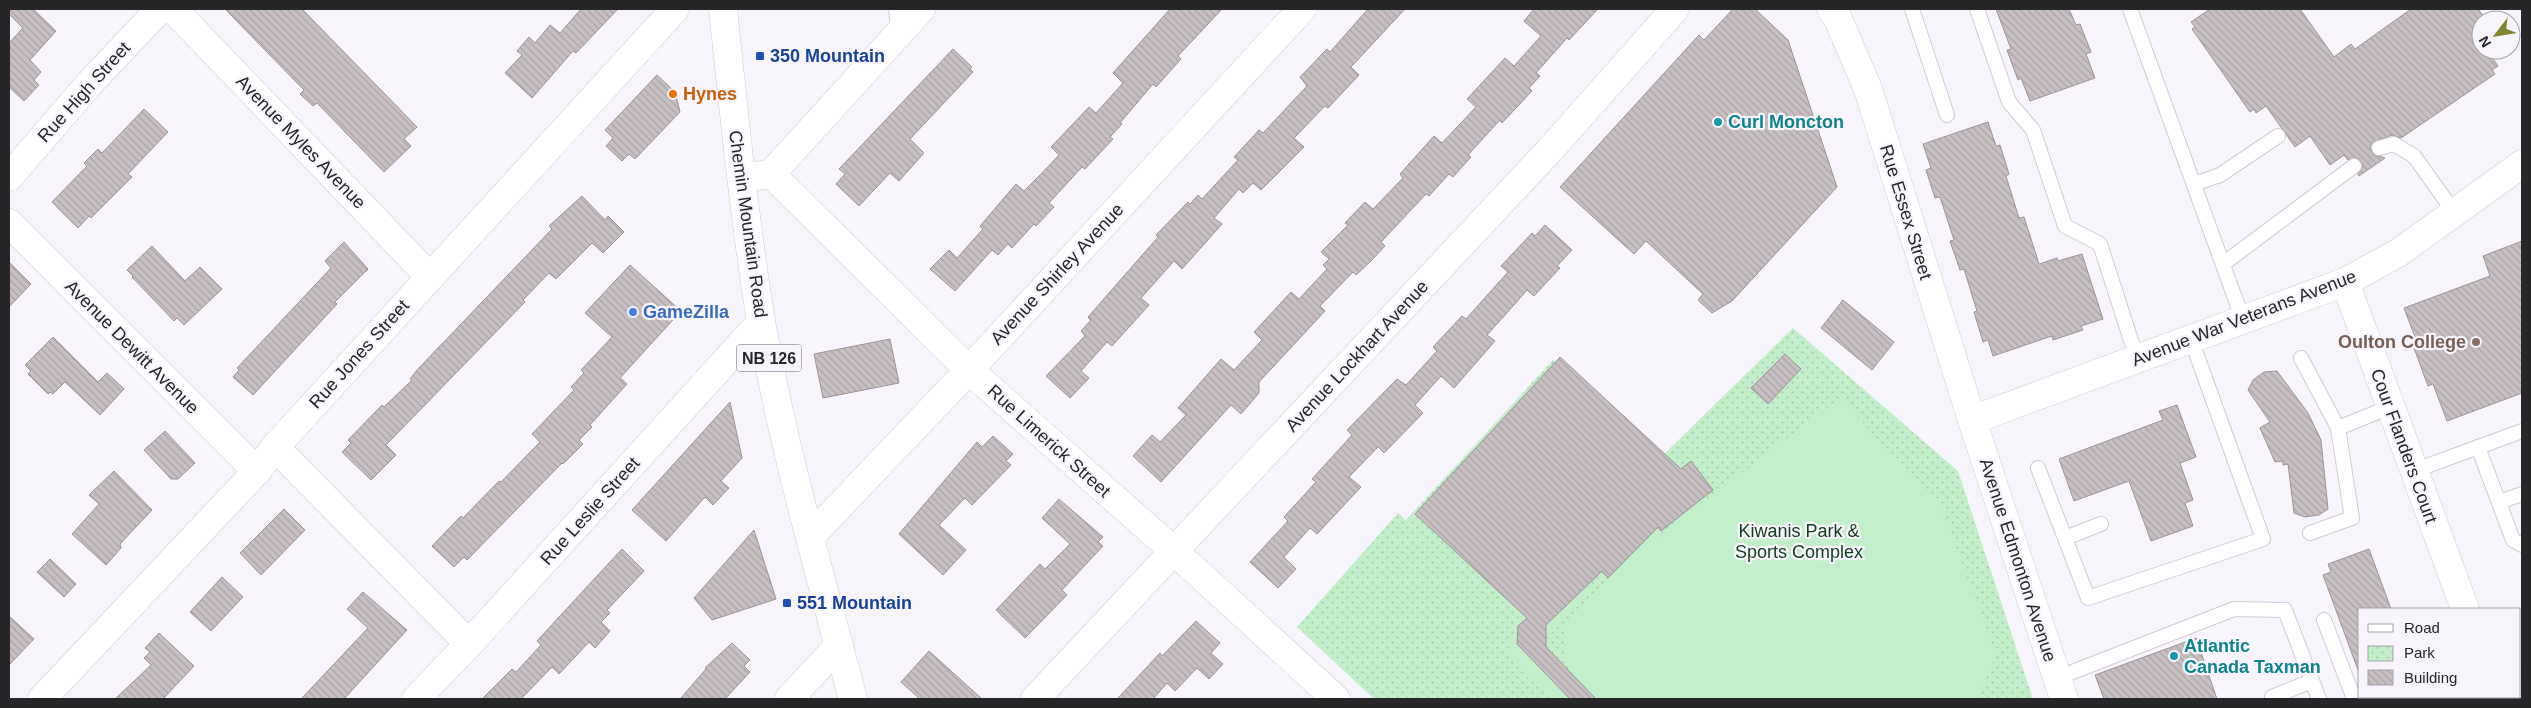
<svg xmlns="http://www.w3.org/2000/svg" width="2531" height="708" viewBox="0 0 2531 708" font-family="Helvetica,sans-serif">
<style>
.park{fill:url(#park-dots)}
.pitch{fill:#c3eeca}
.building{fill:url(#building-back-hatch);stroke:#9c9497}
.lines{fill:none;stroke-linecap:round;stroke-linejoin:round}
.service-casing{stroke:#d0ccd3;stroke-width:16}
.minor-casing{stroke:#d0ccd3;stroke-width:29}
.primary-casing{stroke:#d0ccd3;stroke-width:29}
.service{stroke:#fff;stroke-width:14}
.minor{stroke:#fff;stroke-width:28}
.primary{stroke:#fff;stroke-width:28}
.transit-dot{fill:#1a4fb4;stroke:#f8f4fc;stroke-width:2}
.food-dot{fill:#e8710a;stroke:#f8f4fc;stroke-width:2}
.culture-dot{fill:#0f9aa8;stroke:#f8f4fc;stroke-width:2}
.shop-dot{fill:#3f7fe0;stroke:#f8f4fc;stroke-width:2}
.education-dot{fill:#8d6e63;stroke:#f8f4fc;stroke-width:2}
.labels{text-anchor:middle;stroke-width:4.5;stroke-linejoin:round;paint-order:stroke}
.shield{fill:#f8f4fc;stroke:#666468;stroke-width:1}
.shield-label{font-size:16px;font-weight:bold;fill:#272629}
.transit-label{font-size:18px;font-weight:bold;fill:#164399;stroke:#f8f4fc;text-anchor:start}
.street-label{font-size:18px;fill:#272629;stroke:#f8f4fc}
.food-label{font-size:18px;font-weight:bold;fill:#c56008;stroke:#f8f4fc;text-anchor:start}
.culture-label{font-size:18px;font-weight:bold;fill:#0d838f;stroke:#f8f4fc;text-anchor:start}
.shop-label{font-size:18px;font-weight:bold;fill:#366cbe;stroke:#f8f4fc;text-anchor:start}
.education-label{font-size:18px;font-weight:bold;fill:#785e54;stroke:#f8f4fc;text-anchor:end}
.park-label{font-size:18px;fill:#0d3e1c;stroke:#f8f4fc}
</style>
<defs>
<pattern id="park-dots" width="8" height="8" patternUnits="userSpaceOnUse" patternTransform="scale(1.25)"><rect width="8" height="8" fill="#c3eeca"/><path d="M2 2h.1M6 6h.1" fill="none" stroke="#a8ccae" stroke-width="1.8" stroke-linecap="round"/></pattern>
<pattern id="building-back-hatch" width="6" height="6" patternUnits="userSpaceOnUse" patternTransform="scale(1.25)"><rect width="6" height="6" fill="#c7bfc2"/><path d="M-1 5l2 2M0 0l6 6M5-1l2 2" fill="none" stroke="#aba4a7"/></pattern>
</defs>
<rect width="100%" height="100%" fill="#f8f4fc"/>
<path class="park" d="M1793,328l165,143 75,228h-659l-77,-72 101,-114 8,7 147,-160 106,99z"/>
<g class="pitch">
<path d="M1840,398l102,111 54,147 -19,43h-382l-18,-18 -12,-19 -1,-35 85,-84z"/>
<path d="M1574,573l18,18 -51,53 -1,15 39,40h-29l-41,-41 2,-19z"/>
</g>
<g class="building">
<path d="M9,9h24l23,22 -26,29 11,12 -7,8 5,5 -15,16 -15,-14v-44l14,-15 -14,-14z"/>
<path d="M225,9h77l115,118 -13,12 7,7 -27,26 -67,-69 -4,3 -13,-12 4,-4z"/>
<path d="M581,9h37l-42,44 -3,-2 -41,47 -27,-25 17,-18 -5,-4 12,-14 6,6 15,-18 10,8z"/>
<path d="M1170,9h52l-44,47 3,3 -25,28 -3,-3 -33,39 2,1 -12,13 3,2 -28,30 -3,-2 -33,36 5,4 -18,19 -2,-2 -22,24 -4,-4 -10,11 -6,-5 -37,41 -25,-22 19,-19 8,8 26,-29 -3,-3 36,-42 8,7 18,-18 17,-18 -8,-8 38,-40 7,6 27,-30 -10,-10z"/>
<path d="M1368,9h37l-54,58 8,8 -31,33 -3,-2 -31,32 10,9 -43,43 -8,-7 -10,10 -4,-4 -25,29 8,6 -40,45 -8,-8 -33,37 8,7 -37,41 -5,-4 -26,29 8,7 -19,20 -24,-22 39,-40 -4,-5 10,-11 -3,-3 70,-80 -2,-2 32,-33 2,2 8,-9 4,4 36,-39 -4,-3 25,-27 4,3 44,-47 -7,-9 27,-28 3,3z"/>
<path d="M1534,9h64l-29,31 -2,-2 -31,35 4,3 -11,12 3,3 -30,32 -2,-3 -32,35 3,2 -18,20 -4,-3 -20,22 -3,-2 -45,48 4,4 -14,15 -15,14 -3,-3 -33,34 5,5 -66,71v11l-18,21 -10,-9 -70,77 -28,-26 19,-21 8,7 26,-27 -8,-7 43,-49 13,11 28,-30 -8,-8 37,-40 8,7 28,-30 -4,-4 6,-6 -8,-7 27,-27 -3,-2 20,-21 8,7 30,-31 -3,-4 34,-38 8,7 34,-36 -9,-8 38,-41 9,8 27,-30 -17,-15z"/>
<path d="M1733,9h22l33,31 49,147 -105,114 -20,12 -14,-13 5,-6 -57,-53 -12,13 -74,-67 139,-152 5,5z"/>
<path d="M1996,9h73l7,16 4,-1 11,28 -5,2 9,24 -65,23 -9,-23 -3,2 -11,-30 4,-1z"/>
<path d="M2210,9h90l34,48 17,-13 4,5 56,-40h67l8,11h-5v30h12l-4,3 9,13 -6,4 3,4 -94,64 -9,-3 -19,7 -3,4 3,8 12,4 -26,18 -1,-2 5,-9 -5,-7 -10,2 -4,-5 -14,10 -20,-29 -15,11 -29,-41 -10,7 -2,-4 -4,3 -58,-83 3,-2 -4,-5z"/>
<path d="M953,49l19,18 -2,2 3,3 -63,67 14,14 -25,28 -9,-8 -31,33 -23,-22 9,-10 -6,-5z"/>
<path d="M657,75l18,17 5,20 -45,47 -6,-5 -7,7 -16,-15 7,-8 -8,-8z"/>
<path d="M144,109l24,23 -40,42 4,3 -41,41 -2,-2 -11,12 -26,-26 35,-36 -3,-3 14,-14 4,4z"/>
<path d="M1988,122l8,24 4,-1 9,29 -3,2 13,42 5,-1 15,47 18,-6 1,3 24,-7 21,65 -22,7 2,4 -30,10 -1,-4 -59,20 -5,-16 -5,2 -9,-30 3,-1 -13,-42 -4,1 -10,-29 4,-1 -14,-43 -5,1 -9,-28 5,-2 -8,-24z"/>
<path d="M582,196l23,24 3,-4 16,16 -21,21 -11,-10 -36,36 -7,-6 -26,27 2,2 -139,143 10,10 -25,25 -29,-28 9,-9 -3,-3 34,-35 2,2 28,-27 -2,-1 7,-9 135,-141 -3,-3z"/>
<path d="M1545,225l27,25 -15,16 3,2 -26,28 -7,-6 -21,24 -19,21 8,6 -41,47 -13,-12 -26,29 8,8 -39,40 -6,-6 -29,30 12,10 -44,47 -7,-6 -26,29 12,12 -18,19 -28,-26 38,-41 -4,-4 32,-35 -4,-3 40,-44 -5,-5 50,-51 9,6 31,-34 -4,-4 29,-31 4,3 42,-47 -7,-6 31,-33 3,3z"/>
<path d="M2522,241v152l-75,28 -14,-37 -5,2 -14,-38 4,-3 -14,-37 86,-32 -7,-20z"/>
<path d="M344,242l24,27 -33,33 2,2 -84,91 -20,-18 6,-7 -2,-2 94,-100 -6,-7z"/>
<path d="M152,246l33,35 15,-14 22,22 -38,36 -7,-7 -3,3 -42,-44 1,-1 -6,-6z"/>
<path d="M9,262l22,22 -22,23z"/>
<path d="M630,265l51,46 -61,67 7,6 -37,41 2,2 -13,13 4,4 -20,20 -1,-1 -95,97 -3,-3 -10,10 -22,-21 29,-30 2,2 36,-37 2,1 39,-40 -8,-8 42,-44 -3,-3 13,-14 -3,-3 31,-33 -27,-24z"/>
<path d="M1843,300l51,42 -22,28 -51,-42z"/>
<path d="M53,337l45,45 9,-9 17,16 -24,26 -35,-33 -12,12 -3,-2 -2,2 -20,-20 3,-3 -6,-6z"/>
<path d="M890,339l9,44 -76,15 -9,-44z"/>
<path d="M1785,354l16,15 -33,35 -17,-16z"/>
<path d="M1560,357l121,112 10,-8 22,29 -52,41 -3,-4 -50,51 -6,-7 -56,54v22l50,52h-26l-53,-55 1,-18 9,-8 -112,-104z"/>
<path d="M2277,371l31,42 13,27 7,69 -9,6 -14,2 -11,-4 -6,-49 -5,1v-4l-8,1 -15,-34 10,-6 -22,-32 5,-10 11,-8z"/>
<path d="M730,402l12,56 -21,23 8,7 -16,17 -8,-8 -39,44 -34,-31z"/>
<path d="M2177,405l19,52 -16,6 13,37 -8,3 8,23 -42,15 -22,-60 -55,20 -15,-42 104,-39 -4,-9z"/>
<path d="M165,431l30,32 -17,16h-7l-27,-29z"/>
<path d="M993,436l20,18 -7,7 5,4 -39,40 -7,-7 -26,27 27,25 -23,25 -44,-41 78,-92 5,5z"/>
<path d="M114,471l38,39 -32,34 1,4 -15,17 -34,-31 27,-30 -10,-9z"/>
<path d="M1059,499l44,38 -5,5 5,4 -41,44 5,5 -42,43 -29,-28 44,-46 5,5 25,-25 -28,-26z"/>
<path d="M284,509l21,21 -44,45 -21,-22z"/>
<path d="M754,530l22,69 -64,21 -18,-22z"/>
<path d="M622,549l22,22 -37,39 3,3 -9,9 9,9 -15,17 -6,-6 -30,32 -7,-7 -31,32h-39l30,-30 4,3 25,-27 -4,-4 22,-24z"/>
<path d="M2369,549l22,60h-31v61h-2l-35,-95 8,-3 -3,-8z"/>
<path d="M50,559l26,25 -12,13 -27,-25z"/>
<path d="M222,577l21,20 -32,34 -21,-19z"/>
<path d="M363,592l44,38 -63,69h-43l67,-71 -21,-19z"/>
<path d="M9,616l25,23 -25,26z"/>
<path d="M1196,621l24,22 -9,10 12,11 -14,15 -12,-11 -22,23 -8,-8 -14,16h-36l43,-46 2,3z"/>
<path d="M159,633l35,33 -31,33h-48l36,-34 -7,-7 6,-6 -5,-4z"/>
<path d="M2196,638l21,61h-113l-9,-24z"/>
<path d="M732,643l18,17 -6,6 6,6 -25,27h-45l26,-30 -1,-1z"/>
<path d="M929,651l53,48h-62l-19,-17z"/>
</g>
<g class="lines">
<g class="service-casing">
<g id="service">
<path d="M896,9l3,24"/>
<path d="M1912,9l35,106"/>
<path d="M1977,9l32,93 24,28 32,96 35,18 37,115"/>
<path d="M2130,9l113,311"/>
<path d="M2379,148l15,-4 20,12 40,56"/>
<path d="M2194,184l26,-9 58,-39"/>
<path d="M2223,264l131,-98"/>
<path d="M2301,358l37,70 14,90 -42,15"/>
<path d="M2338,428l52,-21"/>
<path d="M2478,447l35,93 9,5"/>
<path d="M2038,468l50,130 175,-59 -72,-200"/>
<path d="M2413,471l109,-40"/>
<path d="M2499,502l23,-8"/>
<path d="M2065,538l36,-14"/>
<path d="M2324,620l30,79"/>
<path d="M2057,678l177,-69 51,1 34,89"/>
<path d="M2273,699l-1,-2 40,-16"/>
<path d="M2368,699l7,-2"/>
<path d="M2497,699l3,-2"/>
</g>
</g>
<g class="minor-casing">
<g id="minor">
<path d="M173,9l256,267"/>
<path d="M1831,9l7,10 30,70 104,331 92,279"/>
<path d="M771,174l198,196 206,182 161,147"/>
<path d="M754,176l17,-2 150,-165"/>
<path d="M9,177l81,-94 70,-74"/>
<path d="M9,223l248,248"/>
<path d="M2345,282l120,327"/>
<path d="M1972,420l373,-138 53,-29 124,-89"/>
<path d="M275,447l194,197"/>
<path d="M810,537l159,-167 333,-361"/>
<path d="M2520,670l2,3"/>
<path d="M42,699l215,-228 18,-24 400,-438"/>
<path d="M416,699l53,-55 292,-322"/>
<path d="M789,699l50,-54"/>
<path d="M1035,699l514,-548 126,-142"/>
</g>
</g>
<g class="primary-casing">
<path id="primary" d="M723,9c11,104 21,208 38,312 22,127 59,253 92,378"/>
</g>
<use href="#service" class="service"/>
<use href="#minor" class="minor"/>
<use href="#primary" class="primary"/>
</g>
<g class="transit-dot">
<rect x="755" y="51" width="10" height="10" rx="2.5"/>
<rect x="782" y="598" width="10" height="10" rx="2.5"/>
</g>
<circle class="food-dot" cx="673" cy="94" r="5"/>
<g class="culture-dot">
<circle cx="1718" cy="122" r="5"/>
<circle cx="2174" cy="656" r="5"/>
</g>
<circle class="shop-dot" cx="633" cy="312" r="5"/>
<circle class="education-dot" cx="2476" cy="342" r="5"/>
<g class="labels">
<rect class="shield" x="736.5" y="344.5" width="65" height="27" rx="4"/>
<g class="shield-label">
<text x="769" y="364">NB 126</text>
</g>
<g class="transit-label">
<text x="770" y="62">350 Mountain</text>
<text x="797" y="609">551 Mountain</text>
</g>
<g class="street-label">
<text transform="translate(84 92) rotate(-48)" y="6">Rue High Street</text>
<text transform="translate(301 142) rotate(46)" y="6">Avenue Myles Avenue</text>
<text transform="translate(1906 212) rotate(73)" y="6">Rue Essex Street</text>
<text transform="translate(748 224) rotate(82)" y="6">Chemin Mountain Road</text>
<text transform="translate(1057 274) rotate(-47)" y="6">Avenue Shirley Avenue</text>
<text transform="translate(2244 318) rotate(-21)" y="6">Avenue War Veterans Avenue</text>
<text transform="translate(132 347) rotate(45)" y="6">Avenue Dewitt Avenue</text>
<text transform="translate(359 354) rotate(-48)" y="6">Rue Jones Street</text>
<text transform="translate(1357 356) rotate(-47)" y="6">Avenue Lockhart Avenue</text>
<text transform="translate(1049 441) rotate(42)" y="6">Rue Limerick Street</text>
<text transform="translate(2404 446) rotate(70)" y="6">Cour Flanders Court</text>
<text transform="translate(590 511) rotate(-48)" y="6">Rue Leslie Street</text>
<text transform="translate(2018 560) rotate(72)" y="6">Avenue Edmonton Avenue</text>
</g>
<g class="food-label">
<text x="683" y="100">Hynes</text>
</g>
<g class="culture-label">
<text x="1728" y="128">Curl Moncton</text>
<text x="2184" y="652">Atlantic<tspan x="2184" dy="21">Canada Taxman</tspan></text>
</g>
<g class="shop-label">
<text x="643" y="318">GameZilla</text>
</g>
<g class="education-label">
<text x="2466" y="348">Oulton College</text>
</g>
<g class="park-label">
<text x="1799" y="537">Kiwanis Park &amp;<tspan x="1799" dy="21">Sports Complex</tspan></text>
</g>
</g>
<rect width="2531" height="708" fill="none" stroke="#272629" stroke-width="20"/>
<rect x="2358" y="608" width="162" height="90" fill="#f8f4fc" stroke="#a4a2a8"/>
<rect x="2368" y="624" width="25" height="8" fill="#ffffff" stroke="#a4a2a8"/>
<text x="2404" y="633" font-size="15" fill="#272629">Road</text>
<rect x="2368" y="646" width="25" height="15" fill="url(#park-dots)" stroke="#a4a2a8"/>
<text x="2404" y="658" font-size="15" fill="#272629">Park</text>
<rect x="2368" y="670" width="25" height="15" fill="url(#building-back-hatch)" stroke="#a4a2a8"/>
<text x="2404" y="683" font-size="15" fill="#272629">Building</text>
<g transform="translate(2496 35) rotate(239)"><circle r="24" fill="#f8f4fc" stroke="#a4a2a8"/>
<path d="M0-4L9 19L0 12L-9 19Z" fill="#808530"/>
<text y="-8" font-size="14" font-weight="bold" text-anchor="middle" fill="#272629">N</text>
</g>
</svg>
